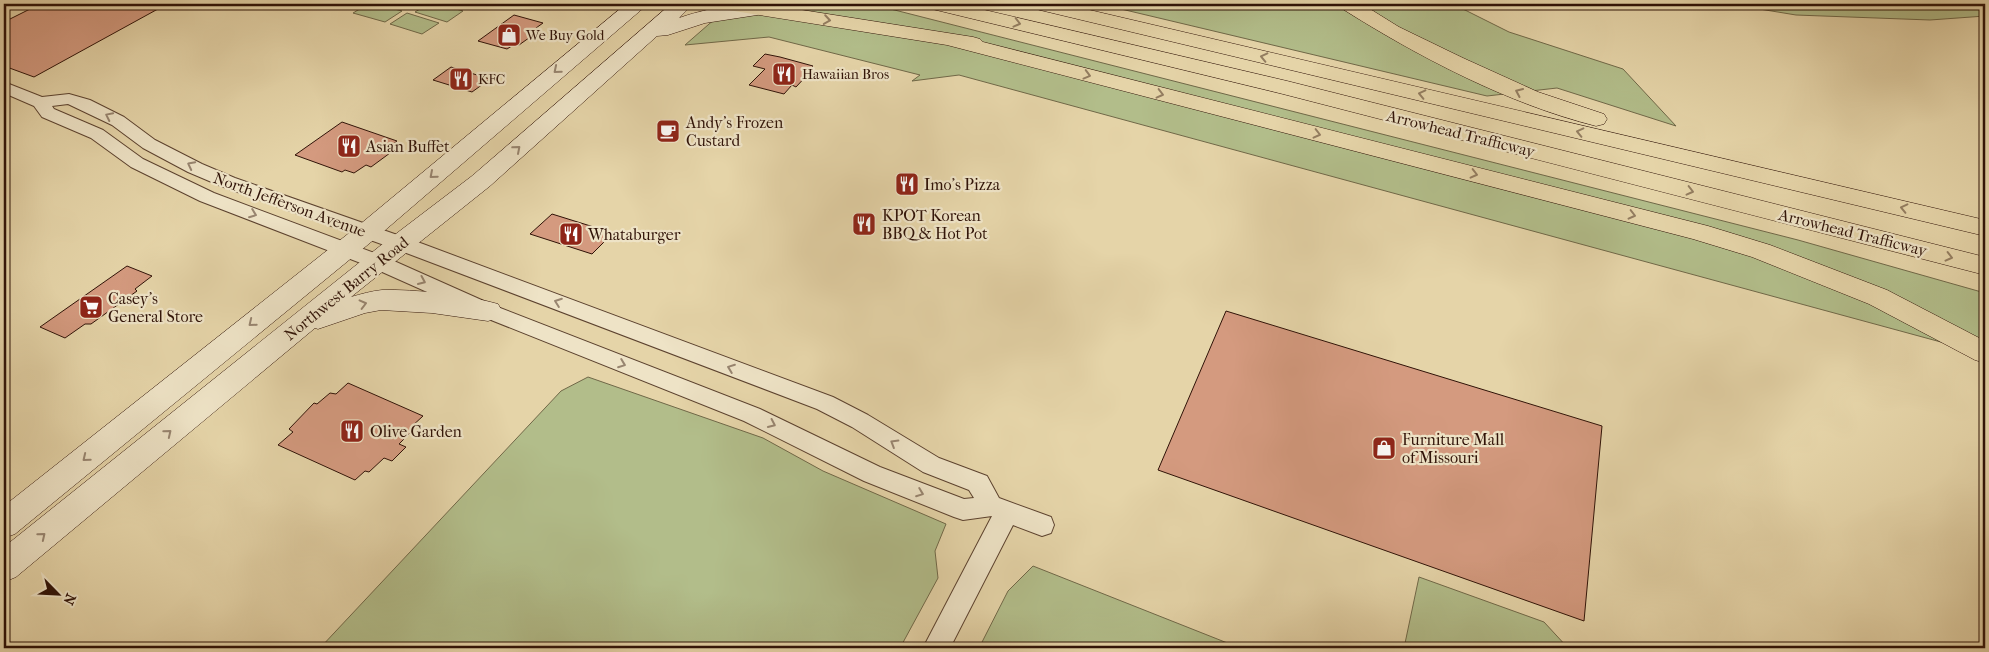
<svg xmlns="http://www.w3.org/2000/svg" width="1989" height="652" viewBox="0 0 1989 652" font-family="'IM FELL French Canon',serif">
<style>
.green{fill:#b2bd8a;stroke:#706848}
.building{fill:#d49a7f;stroke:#2f1207}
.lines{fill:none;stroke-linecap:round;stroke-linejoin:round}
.street-casing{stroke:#5c422f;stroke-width:2}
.secondary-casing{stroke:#2f1207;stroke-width:1}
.highway-casing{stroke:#2f1207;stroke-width:1}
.street{fill:#eee3c6;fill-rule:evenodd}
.secondary{fill:#eee3c6;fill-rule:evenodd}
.highway{fill:#e5d4a8;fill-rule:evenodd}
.oneway{stroke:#937d60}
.oneway2{stroke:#988570}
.labels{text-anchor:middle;stroke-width:4.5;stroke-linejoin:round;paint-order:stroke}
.far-poi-label{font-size:14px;fill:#2f1207;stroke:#eee3c6;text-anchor:start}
.poi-label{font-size:16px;fill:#2f1207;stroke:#eee3c6;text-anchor:start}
.street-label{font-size:16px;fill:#2f1207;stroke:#eee3c6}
</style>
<rect width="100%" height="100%" fill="#e5d4a8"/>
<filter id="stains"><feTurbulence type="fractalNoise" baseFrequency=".004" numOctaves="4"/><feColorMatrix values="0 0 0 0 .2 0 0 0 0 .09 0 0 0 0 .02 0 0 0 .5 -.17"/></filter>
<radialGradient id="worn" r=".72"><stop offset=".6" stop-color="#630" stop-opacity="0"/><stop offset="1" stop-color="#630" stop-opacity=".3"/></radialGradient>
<g class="green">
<path d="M368,4h8l26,7 -17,11 -32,-9z"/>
<path d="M428,4h11l24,7 -16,11 -32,-10z"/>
<path d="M732,4h139l927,236 187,53v61l-1026,-279 -47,6 8,-6 -151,-38 -84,8z"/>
<path d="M1100,4h353l56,28 114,37 53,57 -119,-38 -70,8z"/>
<path d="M1729,4h256v12l-55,4 -134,-5z"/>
<path d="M407,13l32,10 -17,11 -32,-10z"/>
<path d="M588,377l175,61 60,33 123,53 -11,27 3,27 -38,70h-580l241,-257z"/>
<path d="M1033,566l207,82h-261l29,-57z"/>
<path d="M1419,577l125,45 24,26h-164z"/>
</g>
<g class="building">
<path d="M40,4h127l-133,73 -30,-11v-44z"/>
<path d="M514,15l29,8 -7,5 4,2 -21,15 -4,-1 -8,5 -29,-8z"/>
<path d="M765,54l15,3 33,9 -5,5 2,1 -14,15 -4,-2 -8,9 -35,-9 16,-16 -12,-3z"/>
<path d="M451,67l39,12 -18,13 -39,-12z"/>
<path d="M342,122l55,19 -13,10 6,2 -19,14 -5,-2 -12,8 -9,-3 -3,2 -47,-17z"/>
<path d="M552,214l61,19 -21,21 -62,-20z"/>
<path d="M127,266l25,10 -17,13 2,2 -46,33h-6l-20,14 -25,-11z"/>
<path d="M1226,311l376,115 -18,195 -426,-151z"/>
<path d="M348,383l75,33 -13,12 4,1 -15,15 7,3 -14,14 -8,-3 -15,14 -4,-1 -10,9 -77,-35 15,-13 -4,-3 25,-26 3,1 13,-11 6,1z"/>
</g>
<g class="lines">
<g class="street-casing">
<path id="street" d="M4,82l38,15 27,-3 21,6 34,17 31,23 47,24 33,14 188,66 410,153 35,18 71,43 48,18 12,22 52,19 3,8 -3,8 -9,3 -29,-11 -63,123h-27l69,-132 -29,4 -9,-3 -90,-36 -120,-60 -263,-105 -110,-49 -171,-66 -69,-34 -40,-29 -49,-21 -8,-11 -30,-13zM68,104l44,21 31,23 45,24 33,14 188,68 408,155 35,18 71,45 46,18 5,8 -10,1 -84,-32 -120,-58 -265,-103 -110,-49 -171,-64 -71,-34 -40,-29 -49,-21 -2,-3z"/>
</g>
<g class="secondary-casing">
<g id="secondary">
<path d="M626,4h22l-272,234 -361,296 -11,4v-32l354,-280z"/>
<path d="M671,4h22l-14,14c19,-7 66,-18 85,-13l3,4 -3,4 -7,2 -52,8 -37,12 -11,1 -167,150 -139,111c10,-3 21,-6 31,-7 32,-1 85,5 116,14l4,7 -4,7 -10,3 -56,-8 -51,-3 -16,3 -47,16 -3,-1 -299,249 -12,5v-35l376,-301 92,-70z"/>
</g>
</g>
<g class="highway-casing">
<g id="highway">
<path d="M718,4h46l209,33 7,2 3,3 725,184 62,19 117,45 98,51v22l-10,-3 -106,-56 -117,-47 -59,-18 -746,-194 -219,-35 -7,-2z"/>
<path d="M925,4h34l328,77 698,176v18l-702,-181 -355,-86z"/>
<path d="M1030,4h34l921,216v16l-945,-226 -7,-2z"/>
<path d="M1338,4h24l37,23 64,31 75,34 66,22 3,5 -3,5 -8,2c-88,-22 -179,-70 -255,-118z"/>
</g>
</g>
<use href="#street" class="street"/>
<use href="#secondary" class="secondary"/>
<use href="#highway" class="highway"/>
</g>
<defs><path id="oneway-chevron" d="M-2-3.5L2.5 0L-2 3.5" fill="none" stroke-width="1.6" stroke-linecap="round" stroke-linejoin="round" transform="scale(1.25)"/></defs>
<g class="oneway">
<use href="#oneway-chevron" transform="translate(827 20) rotate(9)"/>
<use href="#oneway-chevron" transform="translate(1017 23) rotate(14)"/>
<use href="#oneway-chevron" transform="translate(1264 57) rotate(-167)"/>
<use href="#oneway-chevron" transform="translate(1087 75) rotate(15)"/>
<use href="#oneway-chevron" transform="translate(1519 92) rotate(-156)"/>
<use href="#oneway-chevron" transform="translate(1160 94) rotate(14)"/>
<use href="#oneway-chevron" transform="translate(1422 94) rotate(-167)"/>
<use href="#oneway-chevron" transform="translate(1580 132) rotate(-167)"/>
<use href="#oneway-chevron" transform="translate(1317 134) rotate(14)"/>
<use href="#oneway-chevron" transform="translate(1474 174) rotate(14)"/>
<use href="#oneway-chevron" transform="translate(1690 191) rotate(14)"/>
<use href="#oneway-chevron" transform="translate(1904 208) rotate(-167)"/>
<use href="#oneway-chevron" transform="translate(1632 215) rotate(14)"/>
<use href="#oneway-chevron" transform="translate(1949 257) rotate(14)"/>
</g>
<g class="oneway2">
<use href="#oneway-chevron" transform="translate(557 70) rotate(140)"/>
<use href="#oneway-chevron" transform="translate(109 116) rotate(-154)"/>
<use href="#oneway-chevron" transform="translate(517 149) rotate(-41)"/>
<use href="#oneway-chevron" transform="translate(191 165) rotate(-153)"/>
<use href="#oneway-chevron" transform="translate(433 175) rotate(139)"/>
<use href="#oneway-chevron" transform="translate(253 214) rotate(21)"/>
<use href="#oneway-chevron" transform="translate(422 281) rotate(24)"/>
<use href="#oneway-chevron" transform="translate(558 302) rotate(-160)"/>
<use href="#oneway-chevron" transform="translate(363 304) rotate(-14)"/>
<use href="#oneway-chevron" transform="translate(252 323) rotate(141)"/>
<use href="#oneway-chevron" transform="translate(622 364) rotate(21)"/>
<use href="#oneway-chevron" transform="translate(731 368) rotate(-159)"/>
<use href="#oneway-chevron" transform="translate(772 424) rotate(25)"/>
<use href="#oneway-chevron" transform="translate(168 433) rotate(-39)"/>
<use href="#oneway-chevron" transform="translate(894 443) rotate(-149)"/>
<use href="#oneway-chevron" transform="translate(86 458) rotate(141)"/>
<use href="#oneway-chevron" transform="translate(920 493) rotate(21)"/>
<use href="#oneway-chevron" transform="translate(42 536) rotate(-39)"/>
</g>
<defs>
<g id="shop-square" transform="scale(1.25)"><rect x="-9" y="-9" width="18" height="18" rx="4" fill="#8f2418" stroke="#eee3c6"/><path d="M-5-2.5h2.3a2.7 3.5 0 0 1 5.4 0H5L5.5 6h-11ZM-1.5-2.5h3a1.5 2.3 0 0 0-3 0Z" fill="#fff"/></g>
<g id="restaurant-square" transform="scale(1.25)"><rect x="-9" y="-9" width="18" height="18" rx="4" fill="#8f2418" stroke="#eee3c6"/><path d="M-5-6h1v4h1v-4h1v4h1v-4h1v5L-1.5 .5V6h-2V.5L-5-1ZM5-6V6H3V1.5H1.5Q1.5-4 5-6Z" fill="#fff"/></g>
<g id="cafe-square" transform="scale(1.25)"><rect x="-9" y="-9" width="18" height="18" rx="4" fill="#8f2418" stroke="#eee3c6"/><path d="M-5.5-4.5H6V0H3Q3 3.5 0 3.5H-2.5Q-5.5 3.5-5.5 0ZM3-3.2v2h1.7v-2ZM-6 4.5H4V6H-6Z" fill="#fff"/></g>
<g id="supermarket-square" transform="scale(1.25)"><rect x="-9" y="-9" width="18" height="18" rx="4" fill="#8f2418" stroke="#eee3c6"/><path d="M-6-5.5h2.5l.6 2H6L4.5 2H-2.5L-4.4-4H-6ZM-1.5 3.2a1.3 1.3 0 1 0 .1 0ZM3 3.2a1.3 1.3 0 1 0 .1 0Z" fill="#fff"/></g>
</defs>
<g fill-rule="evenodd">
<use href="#shop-square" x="509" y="35"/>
<use href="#restaurant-square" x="784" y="74"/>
<use href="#restaurant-square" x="461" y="79"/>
<use href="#cafe-square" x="668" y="131"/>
<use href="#restaurant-square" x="349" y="146"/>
<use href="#restaurant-square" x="907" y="184"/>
<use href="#restaurant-square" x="864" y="224"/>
<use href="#restaurant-square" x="571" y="234"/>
<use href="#supermarket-square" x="91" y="307"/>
<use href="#restaurant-square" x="352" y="431"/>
<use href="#shop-square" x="1384" y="448"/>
</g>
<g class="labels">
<g class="far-poi-label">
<text x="526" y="40">We Buy Gold</text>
<text x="802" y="79">Hawaiian Bros</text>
<text x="478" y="84">KFC</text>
</g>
<g class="poi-label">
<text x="686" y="128">Andy's Frozen<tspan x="686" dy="18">Custard</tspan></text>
<text x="366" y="152">Asian Buffet</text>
<text x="924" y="190">Imo's Pizza</text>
<text x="882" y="221">KPOT Korean<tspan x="882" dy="18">BBQ &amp; Hot Pot</tspan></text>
<text x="588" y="240">Whataburger</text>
<text x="108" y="304">Casey's<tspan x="108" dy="18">General Store</tspan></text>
<text x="370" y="437">Olive Garden</text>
<text x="1402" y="445">Furniture Mall<tspan x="1402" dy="18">of Missouri</tspan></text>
</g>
<g class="street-label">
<text transform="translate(1461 133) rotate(14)" y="6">Arrowhead Trafficway</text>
<text transform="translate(290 204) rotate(20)" y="6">North Jefferson Avenue</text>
<text transform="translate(1853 232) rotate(14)" y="6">Arrowhead Trafficway</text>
<text transform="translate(346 288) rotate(-39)" y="6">Northwest Barry Road</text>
</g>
</g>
<rect width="1989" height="652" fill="none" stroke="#e5d4a8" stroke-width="20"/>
<rect x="5" y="5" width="1979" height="642" fill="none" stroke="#2f1207" stroke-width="2.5"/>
<rect x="10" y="10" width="1969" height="632" fill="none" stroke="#2f1207"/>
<g transform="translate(58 594) rotate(114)" stroke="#eee3c6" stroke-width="4" paint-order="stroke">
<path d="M0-4L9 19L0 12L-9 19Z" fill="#2f1207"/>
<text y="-8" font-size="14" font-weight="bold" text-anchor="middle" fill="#2f1207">N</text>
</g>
<rect width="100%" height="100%" filter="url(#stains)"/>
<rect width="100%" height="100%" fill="url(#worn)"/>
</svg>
